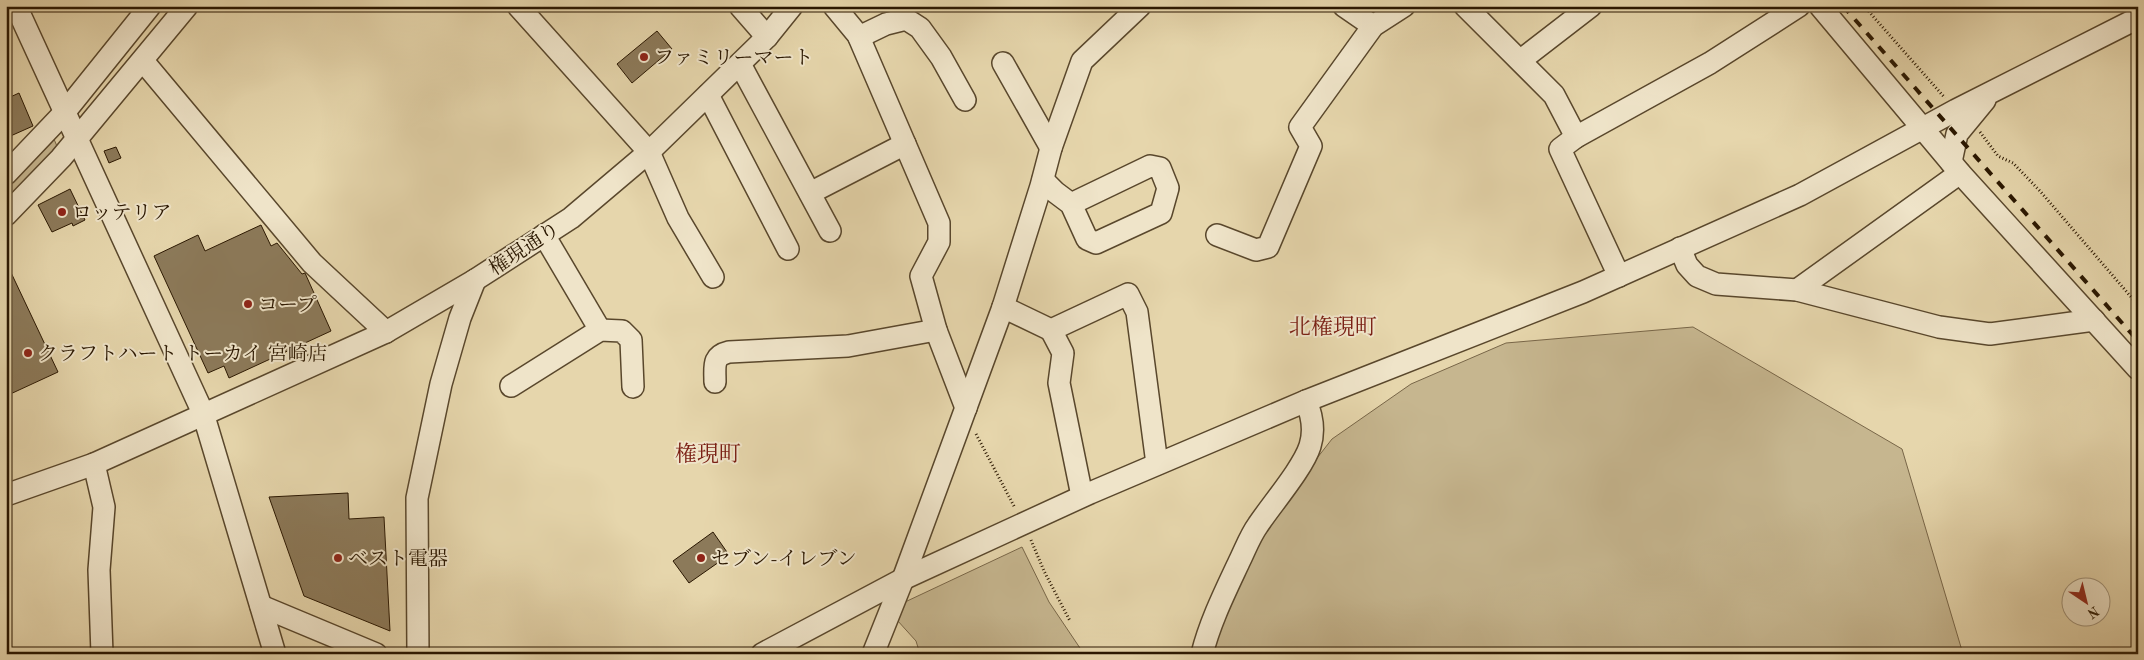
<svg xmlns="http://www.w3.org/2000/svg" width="2144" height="660" viewBox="0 0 2144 660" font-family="'Old Standard TT','Noto Serif JP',serif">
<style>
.green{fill:#c6b68f;stroke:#786648}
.building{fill:#8c7a5a;stroke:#2a1701}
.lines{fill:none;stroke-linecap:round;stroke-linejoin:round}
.minor-casing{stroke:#59472c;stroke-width:24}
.path{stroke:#2a1701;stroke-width:3;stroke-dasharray:1 2.5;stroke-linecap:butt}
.minor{stroke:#efe4c9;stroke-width:21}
.rail{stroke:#2a1701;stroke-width:4;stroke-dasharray:9 9;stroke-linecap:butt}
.poi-dot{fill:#8f2418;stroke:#efe4c9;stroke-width:2}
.labels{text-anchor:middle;stroke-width:4;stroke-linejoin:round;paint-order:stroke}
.poi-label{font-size:20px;fill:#2a1701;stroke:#efe4c9;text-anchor:start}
.street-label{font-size:20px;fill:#2a1701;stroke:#efe4c9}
.quarter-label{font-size:22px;fill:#7a1f14;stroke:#efe4c9}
</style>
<rect width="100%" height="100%" fill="#e6d6ac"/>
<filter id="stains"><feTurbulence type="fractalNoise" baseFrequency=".004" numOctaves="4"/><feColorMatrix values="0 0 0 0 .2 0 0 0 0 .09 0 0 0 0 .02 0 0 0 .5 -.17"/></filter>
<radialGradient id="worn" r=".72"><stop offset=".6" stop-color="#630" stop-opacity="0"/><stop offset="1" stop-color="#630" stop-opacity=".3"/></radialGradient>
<g class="green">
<path d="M51,132l8,19 -53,51v-19z"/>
<path d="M1693,327l209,122 61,205h-752l19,-53 40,-83 62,-79 79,-55 95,-41z"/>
<path d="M1022,547l27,55 35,52h-164l-4,-13 -19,-21 8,-18z"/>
</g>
<g class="building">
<path d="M657,31l15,18 -40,34 -15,-19z"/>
<path d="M19,93l14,33 -27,12v-39z"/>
<path d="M116,147l5,11 -12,5 -5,-12z"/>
<path d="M70,189l15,31 -12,6 -1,-3 -20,9 -14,-27z"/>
<path d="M261,225l10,21 6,-3 25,31 3,-1 26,58 -102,47 -5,-12 -16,7 -54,-117 44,-21 7,16z"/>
<path d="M6,262l52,110 -52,24z"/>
<path d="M348,493l1,26 35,-2 6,114 -86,-35 -35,-99z"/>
<path d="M713,532l16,23 -40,28 -16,-22z"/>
</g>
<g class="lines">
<g class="minor-casing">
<g id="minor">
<path d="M16,6l187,407 72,241"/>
<path d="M518,6l131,146 29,66 35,59"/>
<path d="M740,6l27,31"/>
<path d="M834,6l24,29 81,188v19l-18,34 15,54 30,78"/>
<path d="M1344,6l29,20"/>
<path d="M1465,6l89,89 22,42"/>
<path d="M1820,6l140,167 178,196"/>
<path d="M859,37l27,-13 20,-5 14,9 21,29 24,43"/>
<path d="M1521,60l70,-54"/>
<path d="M143,61l169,202 74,69"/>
<path d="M1003,63l48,85"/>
<path d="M740,64l90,167"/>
<path d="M708,95l80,154"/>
<path d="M1951,162l6,-28 28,-34"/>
<path d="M6,174l58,-61 86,-107"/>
<path d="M1043,180l12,12 16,12 16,35 9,4 65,-30 7,-25 -8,-20 -10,-2 -79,38"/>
<path d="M810,193l95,-49"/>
<path d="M6,215l55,-57 126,-152"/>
<path d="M544,235l56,95"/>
<path d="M1217,235l39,15 12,-3 43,-101 -11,-19 73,-101 31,-20"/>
<path d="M1680,248l7,17 10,11 19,8 81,6 142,37 51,7 104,-14"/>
<path d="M1619,276l-59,-127 16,-12 134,-74 89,-57"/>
<path d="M1797,290l163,-117"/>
<path d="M1003,307l48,23 77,-36 9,18 20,152"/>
<path d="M1051,330l12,23 -4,30 23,113"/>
<path d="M715,382c0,-16 -3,-26 14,-30l119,-6 88,-16"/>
<path d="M511,386l89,-56 22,1 9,9 2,47"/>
<path d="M94,464l10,43 -5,63 3,84"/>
<path d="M6,495l88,-31 292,-132 89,-52 96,-62 78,-66 118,-115 25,-31"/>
<path d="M261,606l115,48"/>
<path d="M418,654l-1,-156 24,-114 19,-66 15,-38"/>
<path d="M762,654l141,-75 187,-86 216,-92 277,-109 217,-97 156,-85 182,-92"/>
<path d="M873,654l30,-75 100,-272 38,-121 10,-38 31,-87 58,-55"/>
<path d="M1202,654c8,-32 23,-62 37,-92 6,-12 11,-26 19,-37 14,-21 45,-57 52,-79 5,-16 2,-31 -4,-45"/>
</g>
</g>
<g class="path">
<path d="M979,6l3,4 14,-4"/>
<path d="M1864,6l81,92"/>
<path d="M1980,132l18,24 15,7 27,28 98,114"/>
<path d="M976,434l39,74"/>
<path d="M1031,540l13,31 26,50"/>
</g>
<use href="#minor" class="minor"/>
<path class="rail" d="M1843,6l295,335"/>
</g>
<g class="poi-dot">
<circle cx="644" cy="57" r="5"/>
<circle cx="62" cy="212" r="5"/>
<circle cx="248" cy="304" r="5"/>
<circle cx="28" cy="353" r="5"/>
<circle cx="338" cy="558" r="5"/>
<circle cx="701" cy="558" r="5"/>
</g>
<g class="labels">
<g class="poi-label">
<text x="654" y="64">ファミリーマート</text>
<text x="72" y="219">ロッテリア</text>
<text x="258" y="311">コープ</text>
<text x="38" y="360">クラフトハート トーカイ 宮崎店</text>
<text x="348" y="565">ベスト電器</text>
<text x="711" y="565">セブン-イレブン</text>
</g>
<g class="street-label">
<text transform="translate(524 248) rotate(-33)" y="7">権現通り</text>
</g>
<g class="quarter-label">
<text x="1333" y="334">北権現町</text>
<text x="708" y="461">権現町</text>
</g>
</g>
<rect width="2144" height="660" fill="none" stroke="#e6d6ac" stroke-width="25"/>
<rect x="8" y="8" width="2129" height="645" fill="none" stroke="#2a1701" stroke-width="2.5"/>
<rect x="12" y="12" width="2119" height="635" fill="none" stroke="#2a1701"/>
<g transform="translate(2086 602) rotate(145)"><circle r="24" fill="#efe4c9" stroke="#a09279"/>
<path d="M0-4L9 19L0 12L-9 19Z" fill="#8f2418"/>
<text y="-8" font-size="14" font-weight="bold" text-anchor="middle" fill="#2a1701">N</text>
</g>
<rect width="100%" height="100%" filter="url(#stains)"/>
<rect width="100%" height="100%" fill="url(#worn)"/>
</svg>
